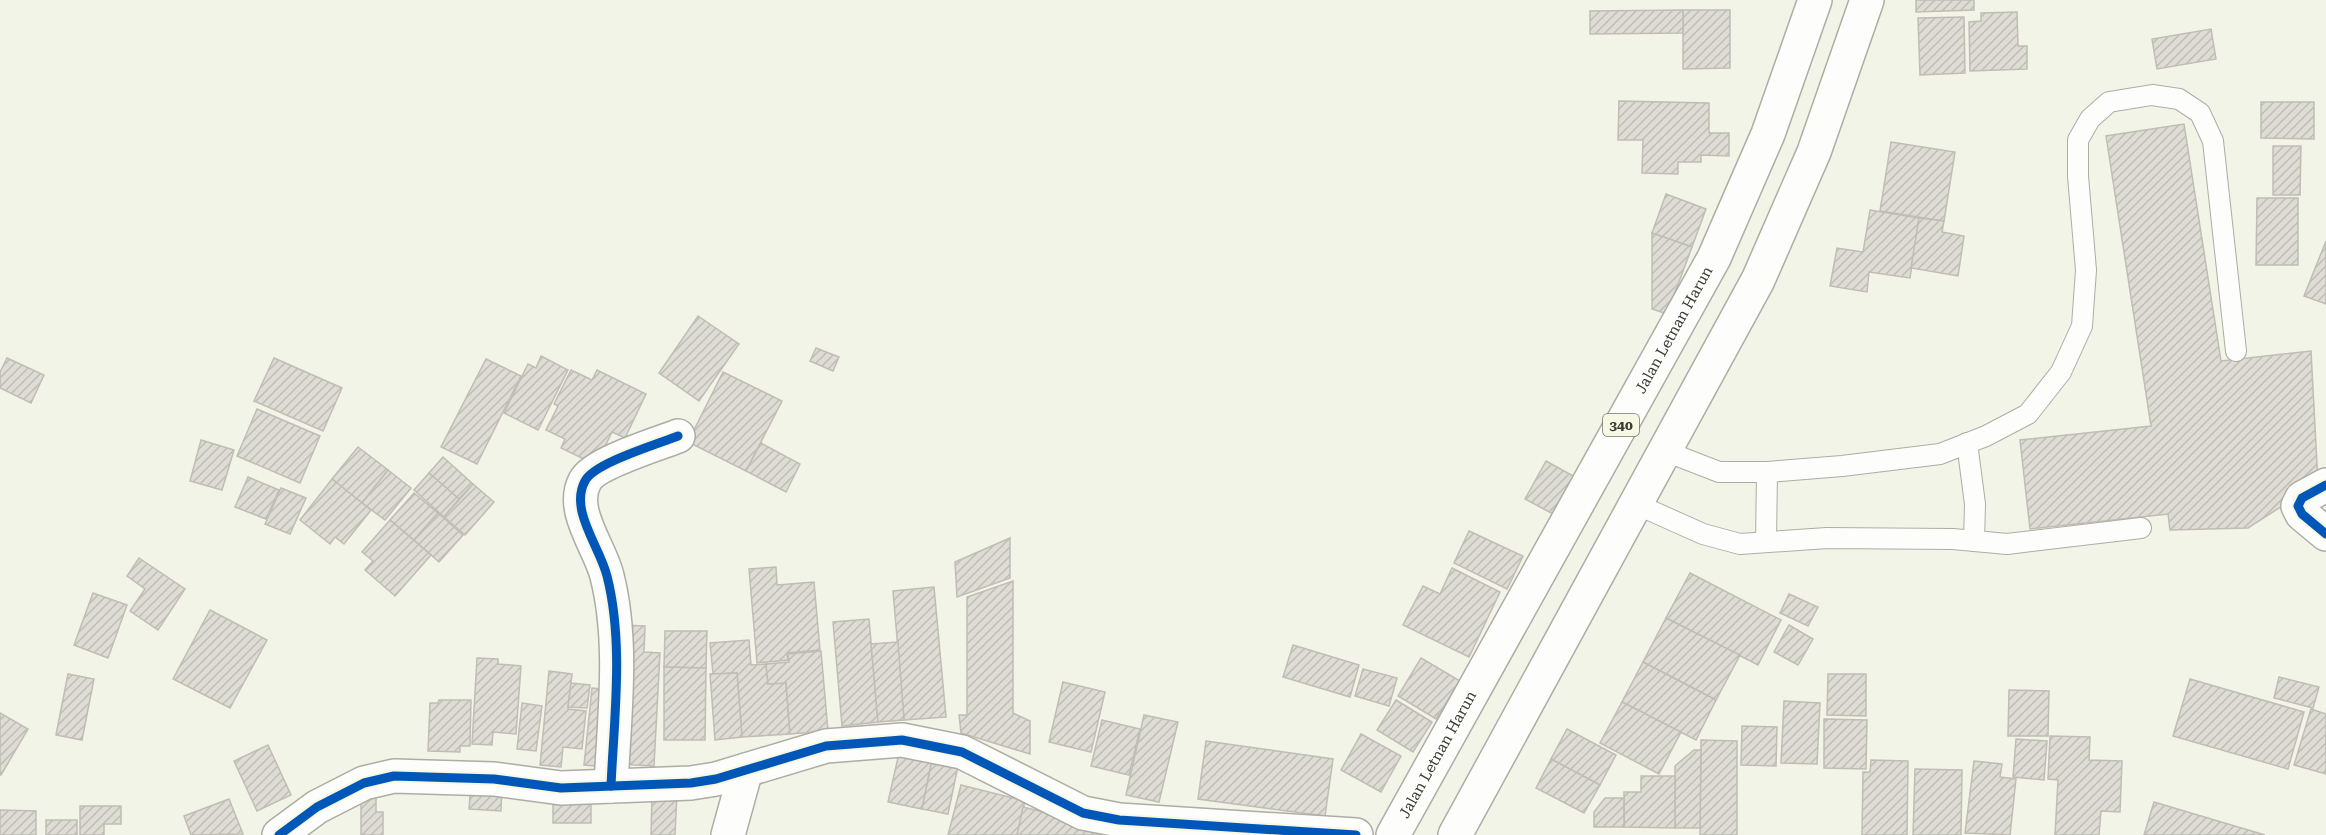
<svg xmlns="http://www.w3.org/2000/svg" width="2326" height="835" viewBox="0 0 2326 835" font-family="'Roboto Serif',serif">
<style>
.building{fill:url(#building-hatch);stroke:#bfbdb4;stroke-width:1.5}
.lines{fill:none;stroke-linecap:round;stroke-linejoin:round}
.lane-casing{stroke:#adada4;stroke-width:22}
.street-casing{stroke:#adada4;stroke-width:36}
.secondary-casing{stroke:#adada4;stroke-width:36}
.primary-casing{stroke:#adada4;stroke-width:36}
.lane{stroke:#fdfdfc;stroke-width:20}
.street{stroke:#fdfdfc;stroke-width:33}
.secondary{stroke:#fdfdfc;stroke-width:33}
.primary{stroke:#fdfdfc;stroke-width:33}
.cycleway-casing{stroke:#f7f8e4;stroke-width:13}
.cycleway{stroke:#0057b8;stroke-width:9}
.labels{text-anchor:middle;stroke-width:4.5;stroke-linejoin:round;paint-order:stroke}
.shield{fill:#f7f8e4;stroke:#737468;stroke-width:1.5}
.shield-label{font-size:14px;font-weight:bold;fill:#3a3b33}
.street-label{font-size:15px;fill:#3a3b33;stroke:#f7f8e4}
</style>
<defs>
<pattern id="building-hatch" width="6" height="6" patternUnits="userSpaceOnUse" patternTransform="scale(1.5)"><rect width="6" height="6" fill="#dedcd4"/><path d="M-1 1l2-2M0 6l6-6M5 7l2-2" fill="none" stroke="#bfbeb6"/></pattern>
</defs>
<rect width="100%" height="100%" fill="#f3f4e8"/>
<g class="building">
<path d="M1916,0h58v10l-58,2z"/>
<path d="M1683,10h47v58l-47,1z"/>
<path d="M1683,10v23l-93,1v-23z"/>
<path d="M2017,12l1,34h9v23l-57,2 -1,-49 12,-1v-8z"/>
<path d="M1964,17l1,56 -45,2 -2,-57z"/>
<path d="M2211,29l5,30 -59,10 -5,-30z"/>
<path d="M1619,101l90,2v30h20v23l-28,-1v7h-23v12l-36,-1 1,-33h-25z"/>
<path d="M2261,102h53v37l-53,-1z"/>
<path d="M2184,124l37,237 90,-10 7,132 -70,45 -78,2 -2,-16 -138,15 -10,-89 131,-14 -45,-290z"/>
<path d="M1891,142l64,10 -11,69 -64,-10z"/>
<path d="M2273,146h28l-1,49h-27z"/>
<path d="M1666,194l40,15 -14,38 -40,-14z"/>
<path d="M2257,198h41v67h-42z"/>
<path d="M1870,210l49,8 -9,60 -41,-6 -2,20 -37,-6 7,-38 26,4z"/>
<path d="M1919,218l25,3 -2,11 22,4 -6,40 -47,-8z"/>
<path d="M1652,233l40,14 -25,67 -15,-5z"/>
<path d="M2326,241v63l-22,-8z"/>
<path d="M698,316l41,28 -40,57 -40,-28z"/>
<path d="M816,348l23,9 -6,14 -23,-10z"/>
<path d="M541,356l27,14 -30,60 -34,-17 24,-49 8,4z"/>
<path d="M7,358l37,17 -13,28 -31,-15v-16z"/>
<path d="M274,358l68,30 -19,43 -69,-30z"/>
<path d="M486,359l35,17 -44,88 -36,-17z"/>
<path d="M571,370l21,10 5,-10 49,24 -21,44 -13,-6 -16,33 -35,-17 4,-9 -19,-9 12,-24 -4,-2z"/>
<path d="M723,372l59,29 -36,70 -58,-29z"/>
<path d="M257,409l63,27 -20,47 -63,-27z"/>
<path d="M201,440l33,10 -12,40 -32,-9z"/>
<path d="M761,443l39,21 -14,28 -40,-21z"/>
<path d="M358,447l30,23 -26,33 -30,-24z"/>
<path d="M443,457l30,27 -14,15 -30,-26z"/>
<path d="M1546,461l31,17 -22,37 -30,-16z"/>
<path d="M388,470l23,18 -26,32 -23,-17z"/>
<path d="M429,473l30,26 -15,18 -30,-27z"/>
<path d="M248,477l31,13 -13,29 -31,-12z"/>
<path d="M332,479l39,31 -27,34 -9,-7 -5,7 -30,-24z"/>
<path d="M473,484l21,18 -29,33 -21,-18z"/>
<path d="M281,488l25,10 -16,36 -25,-10z"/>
<path d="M414,493l24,20 -24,27 -24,-20z"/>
<path d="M438,513l25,22 -24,27 -25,-22z"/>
<path d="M390,520l41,35 -36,41 -30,-26 8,-9 -11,-9z"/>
<path d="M1469,531l54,25 -16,33 -53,-26z"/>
<path d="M1010,538v40l-53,19 -2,-35z"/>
<path d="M139,558l46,31 -27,41 -28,-19 15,-22 -18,-13z"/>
<path d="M776,567l1,18 37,-3 6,68 -33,3 1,7 -31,3 -8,-94z"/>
<path d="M1452,568l48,24 -31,65 -66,-32 20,-39 17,8z"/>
<path d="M1690,573l91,47 -23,45 -92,-47z"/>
<path d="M1013,581v132l17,8v33l-69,-21 -2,-18h8v-118z"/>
<path d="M934,587l12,130 -42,3 -11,-129z"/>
<path d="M93,593l34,12 -19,53 -34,-13z"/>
<path d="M1789,594l29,13 -10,19 -28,-13z"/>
<path d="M210,610l57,30 -37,68 -57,-29z"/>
<path d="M1666,618l74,37 -24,45 -73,-38z"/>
<path d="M869,619l9,103 -36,4 -9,-104z"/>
<path d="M623,625l22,1 -1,26 16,1 -6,113 -38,-2z"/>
<path d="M1789,625l24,14 -15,26 -24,-13z"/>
<path d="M665,631h42l-1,37 -42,-1z"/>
<path d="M749,640l2,25 15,-1 2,20 18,-1 4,51 -48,3 -5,-64 -24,1 -3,-31z"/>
<path d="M898,642l6,78 -26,2 -7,-78z"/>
<path d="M1293,645l66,20 -9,32 -67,-20z"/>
<path d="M821,651l7,80 -38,3 -4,-51 -18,1 -2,-20 23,-2 -1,-8z"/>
<path d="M477,658l21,1v5l23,2 -5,68 -23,-2 -1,13 -20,-1z"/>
<path d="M1421,658l39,23 -24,38 -38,-23z"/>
<path d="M1643,662l73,38 -20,40 -74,-38z"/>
<path d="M664,667l42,1 -1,72h-41z"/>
<path d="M1363,669l34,9 -8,28 -34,-10z"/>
<path d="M549,671l23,3 -4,35 18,2 -4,38 -19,-2 -2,20 -21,-2z"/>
<path d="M737,673l5,64 -27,3 -5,-66z"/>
<path d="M68,674l26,5 -12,61 -26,-5z"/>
<path d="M1828,674h38v42l-39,-1z"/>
<path d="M2279,677l40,10 -6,21 -39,-10z"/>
<path d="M2190,679l114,33 -16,57 -115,-33z"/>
<path d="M1063,682l42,10 -14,60 -42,-10z"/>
<path d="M571,683l19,2 -3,23 -19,-1z"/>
<path d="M592,688l22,2 -8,77 -22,-2z"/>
<path d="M2009,690l40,1 -1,45h-40z"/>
<path d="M439,700h32l-1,46h-10v6l-32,-1 2,-48h8z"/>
<path d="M1396,700l36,22 -19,30 -36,-22z"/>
<path d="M1784,701l36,2 -3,61 -36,-1z"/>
<path d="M1622,702l59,30 -22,42 -59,-31z"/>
<path d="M522,703l20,3 -6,45 -19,-2z"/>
<path d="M2311,709l15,5v60l-32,-9z"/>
<path d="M0,713l28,16 -27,46h-1z"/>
<path d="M1144,715l34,7 -19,80 -33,-7z"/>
<path d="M1824,719l43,1 -1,49 -42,-1z"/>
<path d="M1102,720l38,9 -11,46 -38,-9z"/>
<path d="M1742,726l35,1 -1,39 -35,-1z"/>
<path d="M1567,729l49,26 -16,30 -49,-26z"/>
<path d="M1361,734l40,22 -20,36 -40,-22z"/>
<path d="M2050,736l40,1 -1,23 33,1 -2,51 -19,-1 -2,24h-44l3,-55 -10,-1z"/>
<path d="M2016,739l31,2 -3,39 -31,-3z"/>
<path d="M1701,740l36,1v94h-37z"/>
<path d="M1206,741l127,18 -8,57 -127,-17z"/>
<path d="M268,745l23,50 -34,16 -23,-50z"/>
<path d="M1694,750h7l-1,78h-25v-62z"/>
<path d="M899,753l33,7 -10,49 -34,-7z"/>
<path d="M1551,759l49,26 -16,28 -48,-25z"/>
<path d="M932,760l26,6 -10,48 -26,-5z"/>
<path d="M1871,760l37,1 -1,74h-45l1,-63h7z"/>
<path d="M1974,761l28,3 -2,13 16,2 -6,56 -45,-2z"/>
<path d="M1915,769l47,1 -1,65h-48z"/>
<path d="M1641,776h34v52l-51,-1v-35h17z"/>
<path d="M471,783l31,2 -1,26 -32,-2z"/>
<path d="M961,785l64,16 -8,34h-69z"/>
<path d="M361,793h15v19h7v23h-22z"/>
<rect x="553" y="793" width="38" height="30"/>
<path d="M652,793h25l-2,42h-24z"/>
<path d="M1605,798h19v29h-30v-15z"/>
<path d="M229,799l14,35 -52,1 -7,-19z"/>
<path d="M2154,802l111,33h-121z"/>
<path d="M80,806h41v18h-17v11h-24z"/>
<path d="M1023,807l79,19 -2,9h-83z"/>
<path d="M0,810l36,1v24h-36z"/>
<rect x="46" y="820" width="31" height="15"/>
</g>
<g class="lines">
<g class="lane-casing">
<g id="lane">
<path d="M1967,443l8,61 -1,37"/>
<path d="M1665,451l54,21h48l75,-6 98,-12 46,-18 42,-22 33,-42 21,-46 4,-56 -8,-94v-36l12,-21 19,-17 43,-7 27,4 21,14 13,28 23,210"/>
<path d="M1636,504l67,30 37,10 87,-6 126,1 54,5 134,-16"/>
<path d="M1766,542l1,-70"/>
</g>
</g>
<g class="street-casing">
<g id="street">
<path d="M2326,485l-24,13 -4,8 4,8 24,20"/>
<path d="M611,786c3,-68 13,-143 -4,-210 -7,-29 -38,-66 -22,-95 9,-18 73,-37 93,-45"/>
<path d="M728,835l18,-65"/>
</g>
</g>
<g class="secondary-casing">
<path id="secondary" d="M279,835l38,-28 47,-24 30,-7 100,3 67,9 130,-5 25,-4 110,-33 76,-6 60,12 121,61 36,7 237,15"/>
</g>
<g class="primary-casing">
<g id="primary">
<path id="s1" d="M1393,835l321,-577 54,-124 47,-134"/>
<path d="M1455,835l303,-555 56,-128 53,-152"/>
</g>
</g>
<use href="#lane" class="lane"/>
<use href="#street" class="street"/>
<use href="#secondary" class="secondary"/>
<use href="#primary" class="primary"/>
<g class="cycleway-casing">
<g id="cycleway">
<path d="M2326,485l-24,13 -4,8 4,8 24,20"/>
<path d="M611,786c3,-68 13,-143 -4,-210 -7,-29 -38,-66 -22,-95 9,-18 73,-37 93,-45"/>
<path d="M279,835l38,-28 47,-24 30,-7 100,3 67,9 130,-5 25,-4 110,-33 76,-6 60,12 121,61 36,7 237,15"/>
</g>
</g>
<use href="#cycleway" class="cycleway"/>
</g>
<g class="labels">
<rect class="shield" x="1603" y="414" width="36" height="22" rx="4.5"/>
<g class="shield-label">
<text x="1621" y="430">340</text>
</g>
<g class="street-label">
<text dy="5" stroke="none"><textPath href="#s1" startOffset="578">Jalan Letnan Harun</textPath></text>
<text dy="5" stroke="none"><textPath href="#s1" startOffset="92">Jalan Letnan Harun</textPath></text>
</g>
</g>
</svg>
